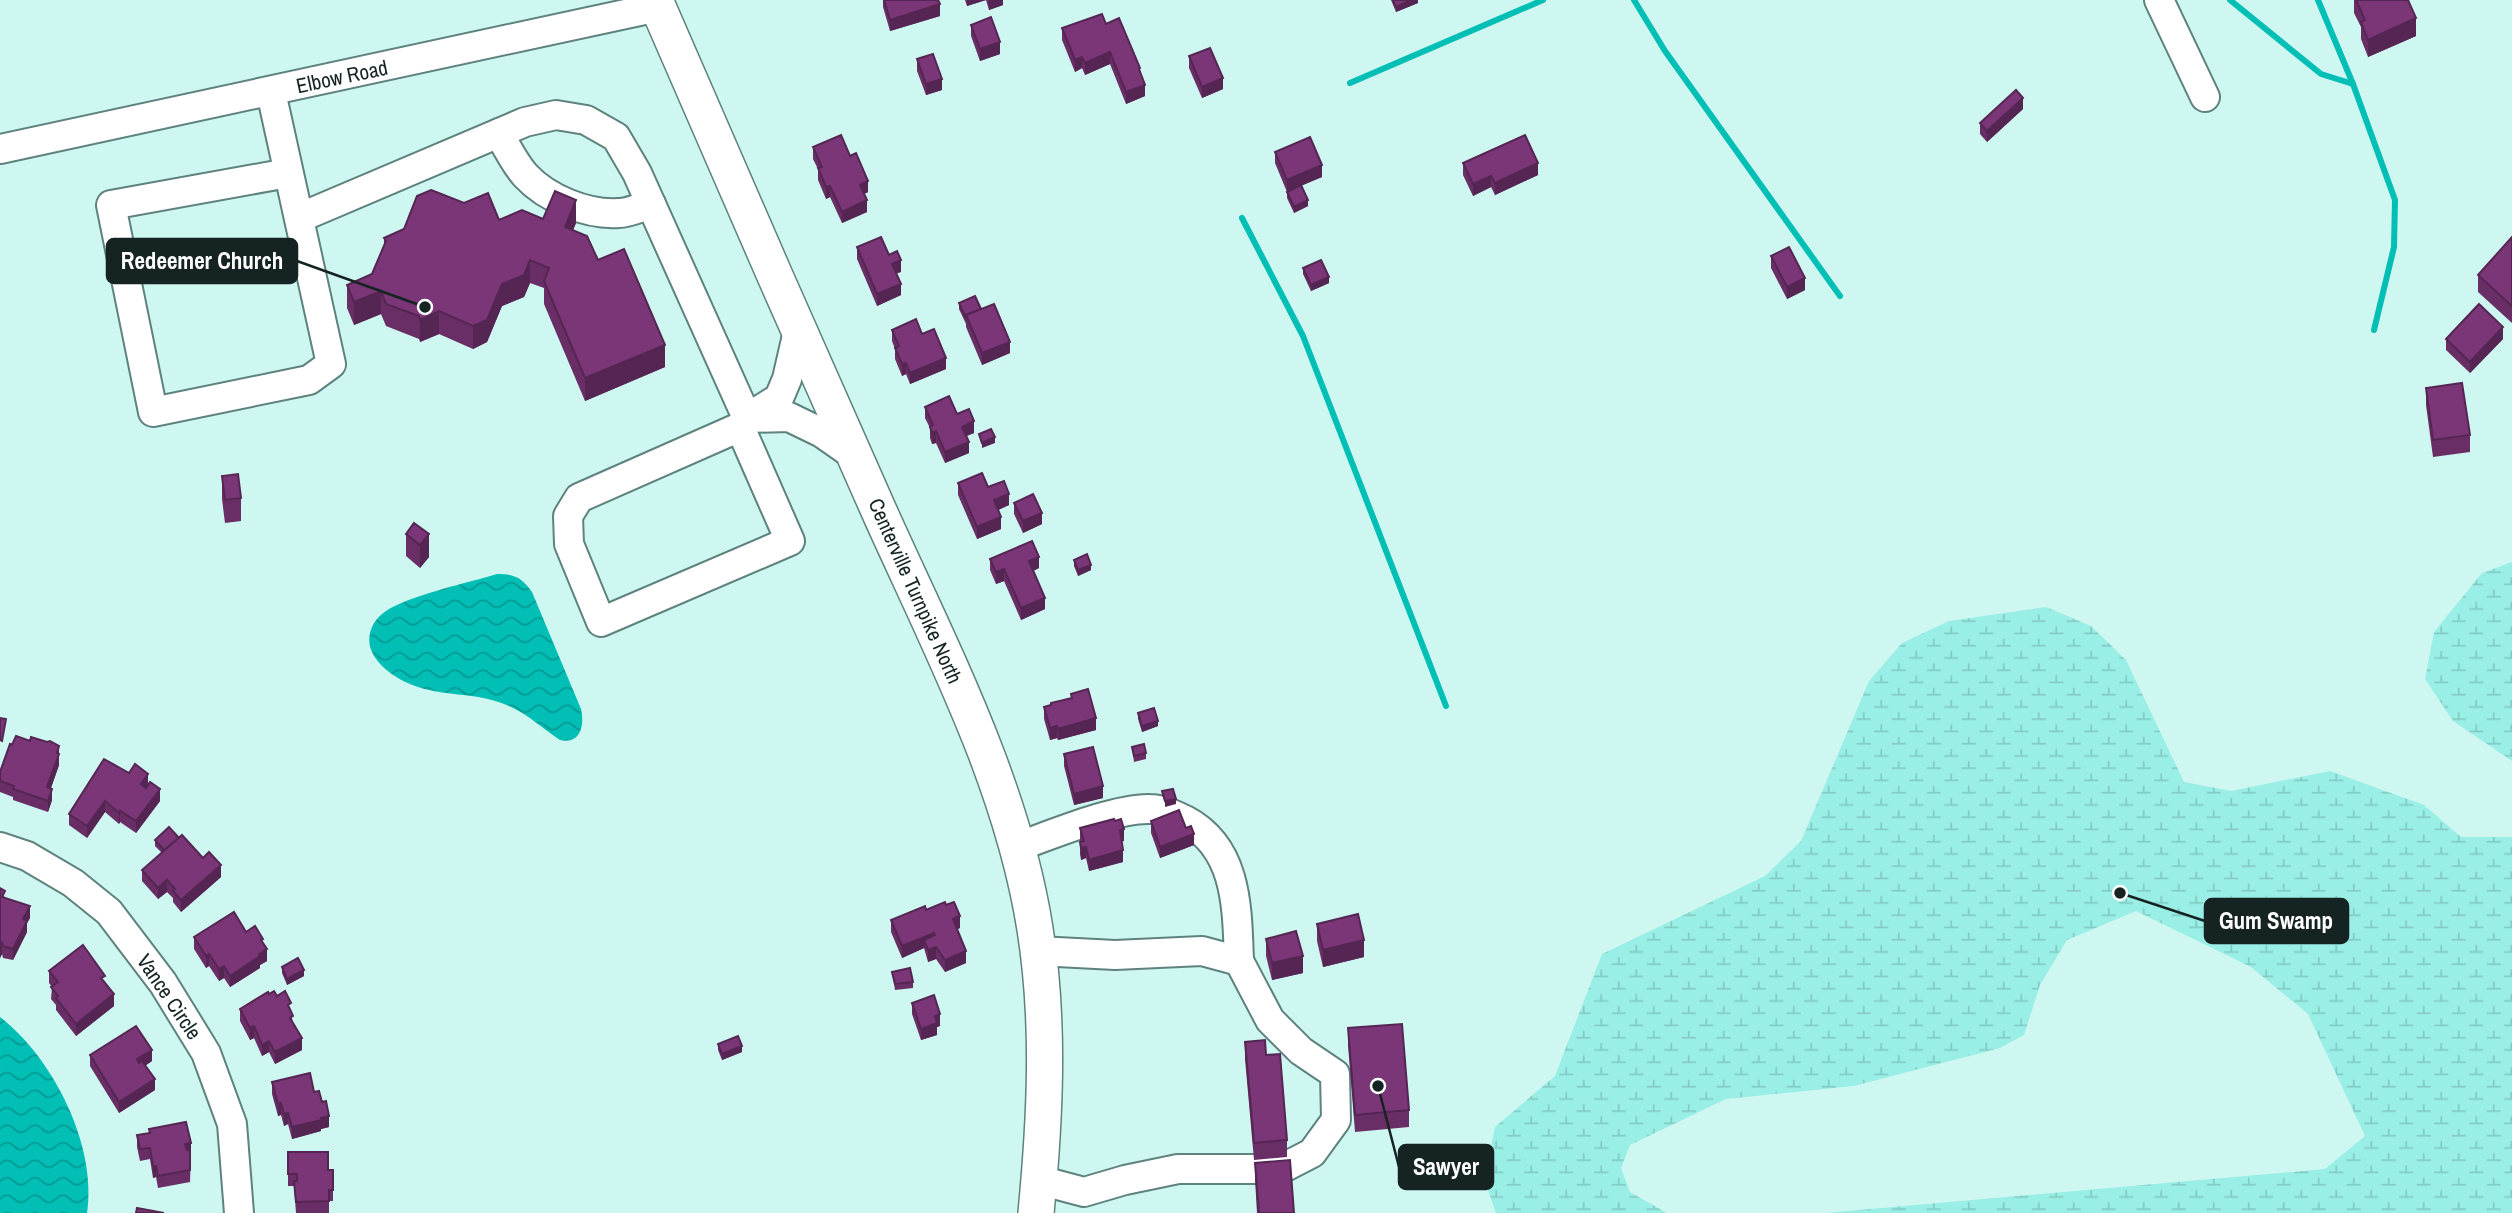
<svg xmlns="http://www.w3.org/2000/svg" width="2512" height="1213" viewBox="0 0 2512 1213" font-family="'Archivo Narrow',sans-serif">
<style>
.wetland{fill:url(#wetland-marsh)}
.water{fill:url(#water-waves)}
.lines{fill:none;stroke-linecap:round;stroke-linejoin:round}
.stream{stroke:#02bfb5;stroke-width:6}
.minor-casing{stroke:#5e827e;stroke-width:32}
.major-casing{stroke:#5e827e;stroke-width:38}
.minor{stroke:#fff;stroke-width:28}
.major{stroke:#fff;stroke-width:35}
.wall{fill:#692e65}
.shaded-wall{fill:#552653}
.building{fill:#7a3676;stroke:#552653;stroke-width:2}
.labels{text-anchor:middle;stroke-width:7;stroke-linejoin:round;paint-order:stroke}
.street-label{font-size:21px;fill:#152423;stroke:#fff}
.leader{fill:none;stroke:#152423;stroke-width:2.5}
.callout-dot{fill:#152423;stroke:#fff;stroke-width:2.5}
.callout{fill:#152423;stroke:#152423;stroke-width:2.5}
.callout-label{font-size:23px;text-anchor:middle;font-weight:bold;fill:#fff}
</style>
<defs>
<pattern id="wetland-marsh" width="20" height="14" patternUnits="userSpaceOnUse" patternTransform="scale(1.75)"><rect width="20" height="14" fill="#99eee6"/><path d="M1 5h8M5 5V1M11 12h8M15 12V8" fill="none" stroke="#83ccc5"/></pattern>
<pattern id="water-waves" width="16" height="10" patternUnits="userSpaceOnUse" patternTransform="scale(1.75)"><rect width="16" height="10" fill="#02bfb5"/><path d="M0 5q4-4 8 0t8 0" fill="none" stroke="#039b93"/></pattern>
</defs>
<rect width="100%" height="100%" fill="#cff7f2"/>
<g class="wetland">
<path d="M2512,562v199l-59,-40 -28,-42 9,-47 48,-59z"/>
<path d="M2046,607l45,19 35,34 58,122 47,9 99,-20 94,34 37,32h51v376h-687l500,-44 40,-33 -57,-122 -57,-47 -115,-56 -69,29 -27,45 -16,50 -24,13 -146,38 -128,13 -96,46 -9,23 9,24 37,21h-171l-12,-34 11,-52 60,-51 47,-122 163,-78 36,-35 68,-160 33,-38 47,-22z"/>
</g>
<g class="water">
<path d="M497,574c18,0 25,4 35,18l49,117c4,17 -1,36 -21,31 -17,-11 -31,-25 -49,-33 -31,-15 -63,-10 -93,-20 -18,-6 -38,-18 -46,-35 -7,-15 0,-32 14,-41 24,-16 82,-28 111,-37z"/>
<path d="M0,1017c53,41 97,128 87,196h-87z"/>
</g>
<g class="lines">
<g class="stream">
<path d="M1634,0l31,51 175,245"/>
<path d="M2230,0l91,74 32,10"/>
<path d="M2318,0l35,84 42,116 -1,47 -20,83"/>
<path d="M1350,83l193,-83"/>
<path d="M1242,218l61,118 143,370"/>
</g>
<g class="minor-casing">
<g id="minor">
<path d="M2159,0l46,97"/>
<path d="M271,92l60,272 -22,16 -156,32 -42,-207 177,-32"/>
<path d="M499,133c8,15 15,29 26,42 22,24 62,40 94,38 10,0 22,-6 32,-9"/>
<path d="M0,149l658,-142"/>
<path d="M299,218l226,-96 31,-7 30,5 30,17 21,36 110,245 -7,9"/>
<path d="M798,331l-11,48 -8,19 -32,20 42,-1 33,16 33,23"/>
<path d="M740,427l50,114 -189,81 -32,-78 -1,-28 11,-18z"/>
<path d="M0,847l27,9 46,27 36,29 54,71 43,70 26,71 7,89"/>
<path d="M1017,847c34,-12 98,-39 133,-38 12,0 24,6 35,11 53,28 52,88 54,141"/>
<path d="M1038,951l77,4 87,-4 37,10 31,59 31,31 34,23 1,46 -24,33 -31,16h-103l-53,11 -41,12 -45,-12"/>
</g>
</g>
<g class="major-casing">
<path id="major" d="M655,0c74,171 148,341 224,511 60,134 133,271 156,418 15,94 10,190 1,284"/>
</g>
<use href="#minor" class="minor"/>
<use href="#major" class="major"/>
</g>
<g class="wall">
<path d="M883,0h55l2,16 -50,15 -7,-24z"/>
<path d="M965,0h38v5l-14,5 -3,-10 -19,6z"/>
<path d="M1391,0h27v3l-22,9z"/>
<path d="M2354,0h45l17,36 -48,21 -7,-18v-12l-7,-14z"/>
<path d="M1106,24l34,50 5,22 -19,8 -16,-40 -25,11 -3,-7 -7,4 -13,-32v-12z"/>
<path d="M971,25l29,29 -20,7 -9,-25z"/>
<path d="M1189,56l34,33 -21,9 -13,-30z"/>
<path d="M917,59l25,31 -16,5 -9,-24z"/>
<path d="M2023,109l-36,33 -7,-8v-11z"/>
<path d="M813,147l37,9 18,36 -4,2 3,18 -25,11 -12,-26 -4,2 -8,-19v-11l-5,-10z"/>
<path d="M1275,152l47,25 -21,8 7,21 -14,7 -7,-15v-6l-12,-29z"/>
<path d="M1463,163l75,12 -43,20 -4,-8 -18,9 -10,-21z"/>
<path d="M499,220l77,3 -3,7 25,30 67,107 -80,34 -41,-97v-16l-14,-5 -6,14 -22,9 -15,36 -14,7 -34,-15 -19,8 -1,-3 -33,-13 -5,-12 -27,11 -7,-17v-23l25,-11 12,-29v-7z"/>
<path d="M2512,237v86l-34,-31v-17z"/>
<path d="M857,247l32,8 12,17 -5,1 5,22 -24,11 -20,-47z"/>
<path d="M1771,256l34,34 -18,9 -16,-31z"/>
<path d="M1303,268l26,15 -18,8 -8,-17z"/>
<path d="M959,303l22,6 29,44 -28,12 -16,-38v-3l-7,-15z"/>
<path d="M892,330l30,4 24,35 -36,15 -4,-10 -4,2 -7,-17v-10l-3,-8z"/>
<path d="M2446,339h57l-33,34 -24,-23z"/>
<path d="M2426,388l44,47v17l-37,5 -7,-52z"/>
<path d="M925,407l49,26 -8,3 3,17 -24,10 -9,-20 -4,1 -2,-6v-10l-5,-10z"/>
<path d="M222,476l19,22v23l-16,2 -3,-24z"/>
<path d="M958,483l30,4 21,18 -11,5 3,19 -24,10 -19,-44z"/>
<path d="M1014,503l28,21 -19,9 -9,-19z"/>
<path d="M414,523l15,34 -9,11 -14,-12v-22z"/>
<path d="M990,559l49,9 -6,3 12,38 -24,11 -17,-39 -8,3 -6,-14z"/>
<path d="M1074,560l17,10 -13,6 -4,-10z"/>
<path d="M1071,694l25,36 -38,10 -1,-2 -7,2 -6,-21v-12l27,-9z"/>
<path d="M1138,713l20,13 -16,6 -4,-13z"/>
<path d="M12,745l47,1v19l-8,23 1,12 -4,12 -35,-12v-3l-13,-5v-20z"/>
<path d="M1132,747l14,6v6l-12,3z"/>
<path d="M1064,754l39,44 -29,7 -10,-39z"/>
<path d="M148,785l12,16 -24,32 -16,-11 -1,2 -14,-12 -18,26 -18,-13v-11z"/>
<path d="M1151,821l43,24 -34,13 -9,-25z"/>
<path d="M1080,828l44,13h-2l1,21 -34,9 -3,-13 -5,2 -1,-6z"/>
<path d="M179,838l24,20 18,19 -40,35 -8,-10v-4l-6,-6 -9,7 -16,-18v-11l20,-17 -7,-7v-6z"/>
<path d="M0,888l5,10 25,20 -3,5v9l-14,28 -10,-2 -1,-4 -2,4z"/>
<path d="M926,910l34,18 -3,1 9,34 -21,9 -9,-13 -8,3 -4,-14 -22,10 -11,-26v-12z"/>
<path d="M1317,924l47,33 -41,10 -6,-26z"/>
<path d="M246,932l17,11 4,18 -7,4v3l-30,19 -6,-9 -5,3 -10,-15 -3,2 -12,-19v-12z"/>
<path d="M1266,939l37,34 -31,7 -6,-24z"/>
<path d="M282,967l22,9 -17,9 -5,-12z"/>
<path d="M49,971l56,12 9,23 -38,30 -20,-26v-5l-5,-6 1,-12 -3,-4z"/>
<path d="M892,972l21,10v6l-18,2z"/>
<path d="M269,994l8,2 14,16 2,12 9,26 -27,14 -6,-12 -7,4 -8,-18 -4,2 -10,-19v-12z"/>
<path d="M912,1003l28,23 -3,1v8l-16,5 -9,-26z"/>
<path d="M1348,1028l61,82v17l-54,5 -7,-87z"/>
<path d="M1245,1042l21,13 21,85v17l-33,3 -9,-101z"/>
<path d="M718,1044l24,8 -20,8 -4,-10z"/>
<path d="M90,1055l62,6 -7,5 10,24 -36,23 -29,-47z"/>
<path d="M272,1082l42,10 15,35 -8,2v2l-29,8 -4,-15 -4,2 -3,-11 -3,1 -6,-22z"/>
<path d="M137,1135l54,19 -1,28 -32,6 -2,-11 -3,1 -3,-19 -10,2 -3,-14z"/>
<path d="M288,1152l40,18h5v31h-4v12h-33l-2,-27h-6z"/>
<path d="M1255,1163l39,50h-37l-2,-33z"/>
</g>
<g class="shaded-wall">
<path d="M967,0h19l-19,6z"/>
<path d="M989,0h14v5l-14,5z"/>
<path d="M1411,0h7v3l-22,9v-5z"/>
<path d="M940,4v12l-50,15v-11z"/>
<path d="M2416,18v18l-48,21v-17z"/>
<path d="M1000,42v12l-20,7v-12z"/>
<path d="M1110,52v12l-25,11v-12z"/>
<path d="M1082,57v11l-7,4v-12z"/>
<path d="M1223,78v11l-21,9v-11z"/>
<path d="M942,79v11l-16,5v-11z"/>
<path d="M1145,85v11l-19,8v-12z"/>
<path d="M2023,98v11l-36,33v-11z"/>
<path d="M1538,163v12l-43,20v-12z"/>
<path d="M1322,165v12l-35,15v-12z"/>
<path d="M1491,176v11l-18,9v-12z"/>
<path d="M868,181v11l-8,4v-11z"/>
<path d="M830,186v11l-4,2v-12z"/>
<path d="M576,200v23l-11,27v-23z"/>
<path d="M867,200v12l-25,11v-11z"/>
<path d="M1308,200v6l-14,7v-6z"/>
<path d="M530,260v23l-6,14 -22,9 -15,36 -14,7v-23l29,-42z"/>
<path d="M901,260v12l-9,3v-11z"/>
<path d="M1329,277v6l-18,8v-6z"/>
<path d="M1805,278v12l-18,9v-12z"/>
<path d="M901,284v11l-24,11v-12z"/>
<path d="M381,291v23l-27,11v-23z"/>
<path d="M439,311v23l-19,8v-22z"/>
<path d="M2503,327v12l-33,34v-11z"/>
<path d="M1010,342v11l-28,12v-12z"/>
<path d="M665,345v22l-80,34v-23z"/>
<path d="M946,358v11l-36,15v-11z"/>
<path d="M906,363v11l-4,2v-12z"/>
<path d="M974,421v12l-12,5v-11z"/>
<path d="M936,431v12l-4,1v-11z"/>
<path d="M995,437v6l-13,5v-5z"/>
<path d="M969,442v11l-24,10v-11z"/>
<path d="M1009,494v11l-15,7v-12z"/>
<path d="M1042,513v11l-19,9v-12z"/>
<path d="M1001,517v12l-24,10v-12z"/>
<path d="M429,534v23l-9,11v-23z"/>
<path d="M1039,557v11l-10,5v-12z"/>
<path d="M1091,565v5l-13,6v-6z"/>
<path d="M1004,569v12l-8,3v-12z"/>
<path d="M1045,598v11l-24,11v-12z"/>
<path d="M1096,718v12l-38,10v-11z"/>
<path d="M1158,721v5l-16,6v-6z"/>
<path d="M1057,726v12l-7,2v-12z"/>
<path d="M59,746v19l-12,34v-12z"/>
<path d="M148,774v11l-7,11v-12z"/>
<path d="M1103,786v12l-29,7v-11z"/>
<path d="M52,789v11l-4,12v-11z"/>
<path d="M160,789v12l-24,32v-12z"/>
<path d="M1176,799v5l-11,3v-6z"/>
<path d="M105,801v11l-18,26v-12z"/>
<path d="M120,811v11l-1,2v-11z"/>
<path d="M1124,829v12l-4,1v-12z"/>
<path d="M1194,834v11l-34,13v-11z"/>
<path d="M1086,847v11l-5,2v-12z"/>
<path d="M1123,850v12l-34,9v-11z"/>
<path d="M221,865v12l-40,35v-12z"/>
<path d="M167,880v12l-9,7v-11z"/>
<path d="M30,906v12l-3,5v9l-14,28v-11l10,-30z"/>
<path d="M960,916v12l-7,3v-12z"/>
<path d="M934,933v11l-10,-4v8l-22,10v-12z"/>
<path d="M1364,940v17l-41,10v-17z"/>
<path d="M2,943v11l-2,4v-12z"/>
<path d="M936,947v12l-8,3v-12z"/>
<path d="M267,949v12l-7,4v3l-30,19v-11z"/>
<path d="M966,951v12l-21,9v-12z"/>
<path d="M209,954v12l-3,2v-12z"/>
<path d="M1303,956v17l-31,7v-17z"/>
<path d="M224,966v12l-5,3v-12z"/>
<path d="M304,970v6l-17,9v-6z"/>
<path d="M114,994v12l-38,30v-12z"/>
<path d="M940,1014v12l-3,1v8l-16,5v-11l14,-13z"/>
<path d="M254,1026v12l-4,2v-12z"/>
<path d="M302,1038v12l-27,14v-12z"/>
<path d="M269,1041v11l-7,4v-11z"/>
<path d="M742,1046v6l-20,8v-6z"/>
<path d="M152,1050v11l-15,10v-12z"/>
<path d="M155,1079v11l-36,23v-11z"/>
<path d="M281,1103v12l-3,1v-12z"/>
<path d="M288,1113v11l-4,2v-12z"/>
<path d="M329,1116v11l-8,2v2l-29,8v-12z"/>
<path d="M191,1143v11l-6,2v-12z"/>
<path d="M153,1166h3v11l-3,1z"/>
</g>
<g class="building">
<path d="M884,0h54l2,4 -50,16z"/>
<path d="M1393,0h18l-15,7z"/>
<path d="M2356,0h52l8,18 -48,22 -7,-18 4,-2z"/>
<path d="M1102,14l4,10 13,-6 21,50 -1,1 6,16 -19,7 -16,-40 -25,11 -3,-6 -7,3 -13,-32z"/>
<path d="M991,17l9,25 -20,7 -9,-24z"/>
<path d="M1210,48l13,30 -21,9 -13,-31z"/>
<path d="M933,54l9,25 -16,5 -9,-25z"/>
<path d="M2016,90l7,8 -36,33 -7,-8z"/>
<path d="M841,135l9,21 6,-3 12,28 -8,4 7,15 -25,12 -12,-26 -4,1 -8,-19 4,-1 -9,-20z"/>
<path d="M1525,135l13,28 -43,20 -4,-7 -18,8 -10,-21z"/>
<path d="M1310,137l12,28 -35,15 -12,-28z"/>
<path d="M1301,185l7,15 -14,7 -7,-15z"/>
<path d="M431,190l33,13 24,-10 11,27 23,-10 21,9 12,-28 21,9 -11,27 22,9 11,24 26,-11 41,96 -80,33 -41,-97 5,-13 -19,-8 -6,15 -22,9 -15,36 -14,6 -34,-15 -19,9 -1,-4 -33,-12 -5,-13 -27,11 -7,-17 25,-11 14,-33 -2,-3 20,-9 13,-33z"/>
<path d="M881,237l8,18 8,-4 4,9 -9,4 9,20 -24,10 -20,-47z"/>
<path d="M2512,237v69l-34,-31z"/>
<path d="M1789,247l16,31 -18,9 -16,-31z"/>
<path d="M1321,260l8,17 -18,8 -8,-17z"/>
<path d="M975,296l6,13 -15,6v3l-7,-15z"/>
<path d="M994,304l16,38 -28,11 -16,-38z"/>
<path d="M2479,304l24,23 -33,35 -24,-23z"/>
<path d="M916,319l6,15 12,-5 12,29 -36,15 -4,-10 -4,1 -7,-16 4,-2 -7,-16z"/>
<path d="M2462,383l8,52 -37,5 -7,-52z"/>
<path d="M949,396l8,18 12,-5 5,12 -12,6 7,15 -24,10 -9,-21 -4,2 -2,-6 3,-2 -8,-18z"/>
<path d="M991,429l4,8 -13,6 -3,-9z"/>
<path d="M982,473l6,14 16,-6 5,13 -15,6 7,17 -24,10 -19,-44z"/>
<path d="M238,474l3,24 -16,2 -3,-24z"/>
<path d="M1033,494l9,19 -19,8 -9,-18z"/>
<path d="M414,523l15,11 -9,11 -14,-11z"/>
<path d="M1032,541l7,16 -10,4 16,37 -24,10 -17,-39 -8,3 -6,-13z"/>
<path d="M1087,554l4,11 -13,5 -4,-10z"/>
<path d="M1088,689l8,29 -38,11 -1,-3 -7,2 -6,-21 7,-2v-2l21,-5 -1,-4z"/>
<path d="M1154,708l4,13 -16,5 -4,-13z"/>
<path d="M0,718l6,1 -4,22 -2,-1z"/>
<path d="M16,736l14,5 1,-4 16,5 3,-1 9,5 -2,7 2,1 -12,33 5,2 -4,12 -35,-12 1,-3 -14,-5v-9l10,-28 2,1z"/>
<path d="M1144,744l2,9 -12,3 -2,-9z"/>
<path d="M1093,747l10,39 -29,8 -10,-40z"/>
<path d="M104,759l25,14 6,-9 13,10 -7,10 5,4 4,-6 10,7 -24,32 -16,-10 -1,2 -14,-12 -18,25 -18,-12z"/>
<path d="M1173,789l3,10 -11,2 -3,-10z"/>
<path d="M1179,810l7,18 5,-2 3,8 -34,13 -9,-26z"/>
<path d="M1114,819l1,2 6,-2 3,10 -4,1 3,20 -34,10 -3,-13 -5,1 -1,-6 4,-1 -4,-13z"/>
<path d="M169,827l10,11 -15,12 -9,-10z"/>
<path d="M182,835l21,23 6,-6 12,13 -40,35 -8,-9 2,-2 -8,-9 -9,8 -16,-18z"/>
<path d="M0,888l5,3 -3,6 28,9 -7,13 4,2 -14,28 -10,-3 -1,-3 -2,3z"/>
<path d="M945,902l1,3 8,-3 6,14 -7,3 13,32 -21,9 -9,-13 -8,3 -4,-10 11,-5 -1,-2 -32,13 -11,-26 34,-14 1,4z"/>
<path d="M234,912l12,20 9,-6 8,13 -2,1 6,9 -8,5 1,2 -30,20 -6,-10 -5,3 -10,-15 -3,2 -12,-19z"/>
<path d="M1358,914l6,26 -41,10 -6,-26z"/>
<path d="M1296,931l7,25 -31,7 -6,-24z"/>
<path d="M83,945l22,31 -4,2 13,16 -38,30 -20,-26 2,-2 -7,-9 7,-5 -9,-11z"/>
<path d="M298,958l6,12 -17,9 -5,-12z"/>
<path d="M910,968l3,14 -18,2 -3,-12z"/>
<path d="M274,991l3,5 8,-5 6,12 -3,2 5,11 -3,2 12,20 -27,14 -6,-11 -7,4 -8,-19 -4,2 -10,-19 28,-17 1,2z"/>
<path d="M934,995l6,19 -5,2 2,7 -16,6 -9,-26z"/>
<path d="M1402,1024l7,86 -54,5 -7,-87z"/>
<path d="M136,1026l16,24 -15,9 2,4 3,-2 13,18 -36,23 -29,-47z"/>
<path d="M738,1036l4,10 -20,8 -4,-10z"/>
<path d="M1265,1040l1,15 14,-1 7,86 -33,3 -9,-101z"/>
<path d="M310,1073l4,19 5,-1 3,11 4,-1 3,15 -8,2v2l-29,7 -4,-14 -4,1 -3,-11 -3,1 -6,-22z"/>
<path d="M186,1122l5,21 -6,1 2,6h3v20l-32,6 -2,-10h-3l-3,-18 -10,1 -3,-14 13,-2 -1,-4z"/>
<path d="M288,1152h40v18h5v20h-4v11l-33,1 -2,-21h3v-7h-9z"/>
<path d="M1290,1160l4,53h-35l-4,-50z"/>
<path d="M137,1208l27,5h-28z"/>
</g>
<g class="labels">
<g class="street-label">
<text transform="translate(342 77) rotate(-12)" y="7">Elbow Road</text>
<text transform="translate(915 591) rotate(66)" y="7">Centerville Turnpike North</text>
<text transform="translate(169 997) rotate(56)" y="7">Vance Circle</text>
</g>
</g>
<path class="leader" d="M425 307L297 261M2120 893L2205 921M1378 1086L1399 1167"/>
<g class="callout-dot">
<circle cx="425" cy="307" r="7"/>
<circle cx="2120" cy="893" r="7"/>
<circle cx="1378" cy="1086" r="7"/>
</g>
<g class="callout">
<rect x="107" y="239" width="190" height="44" rx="7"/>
<rect x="2205" y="899" width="143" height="44" rx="7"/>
<rect x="1399" y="1145" width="94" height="44" rx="7"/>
</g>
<g class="callout-label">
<text x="202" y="269">Redeemer Church</text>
<text x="2276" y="929">Gum Swamp</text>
<text x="1446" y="1175">Sawyer</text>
</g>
</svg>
